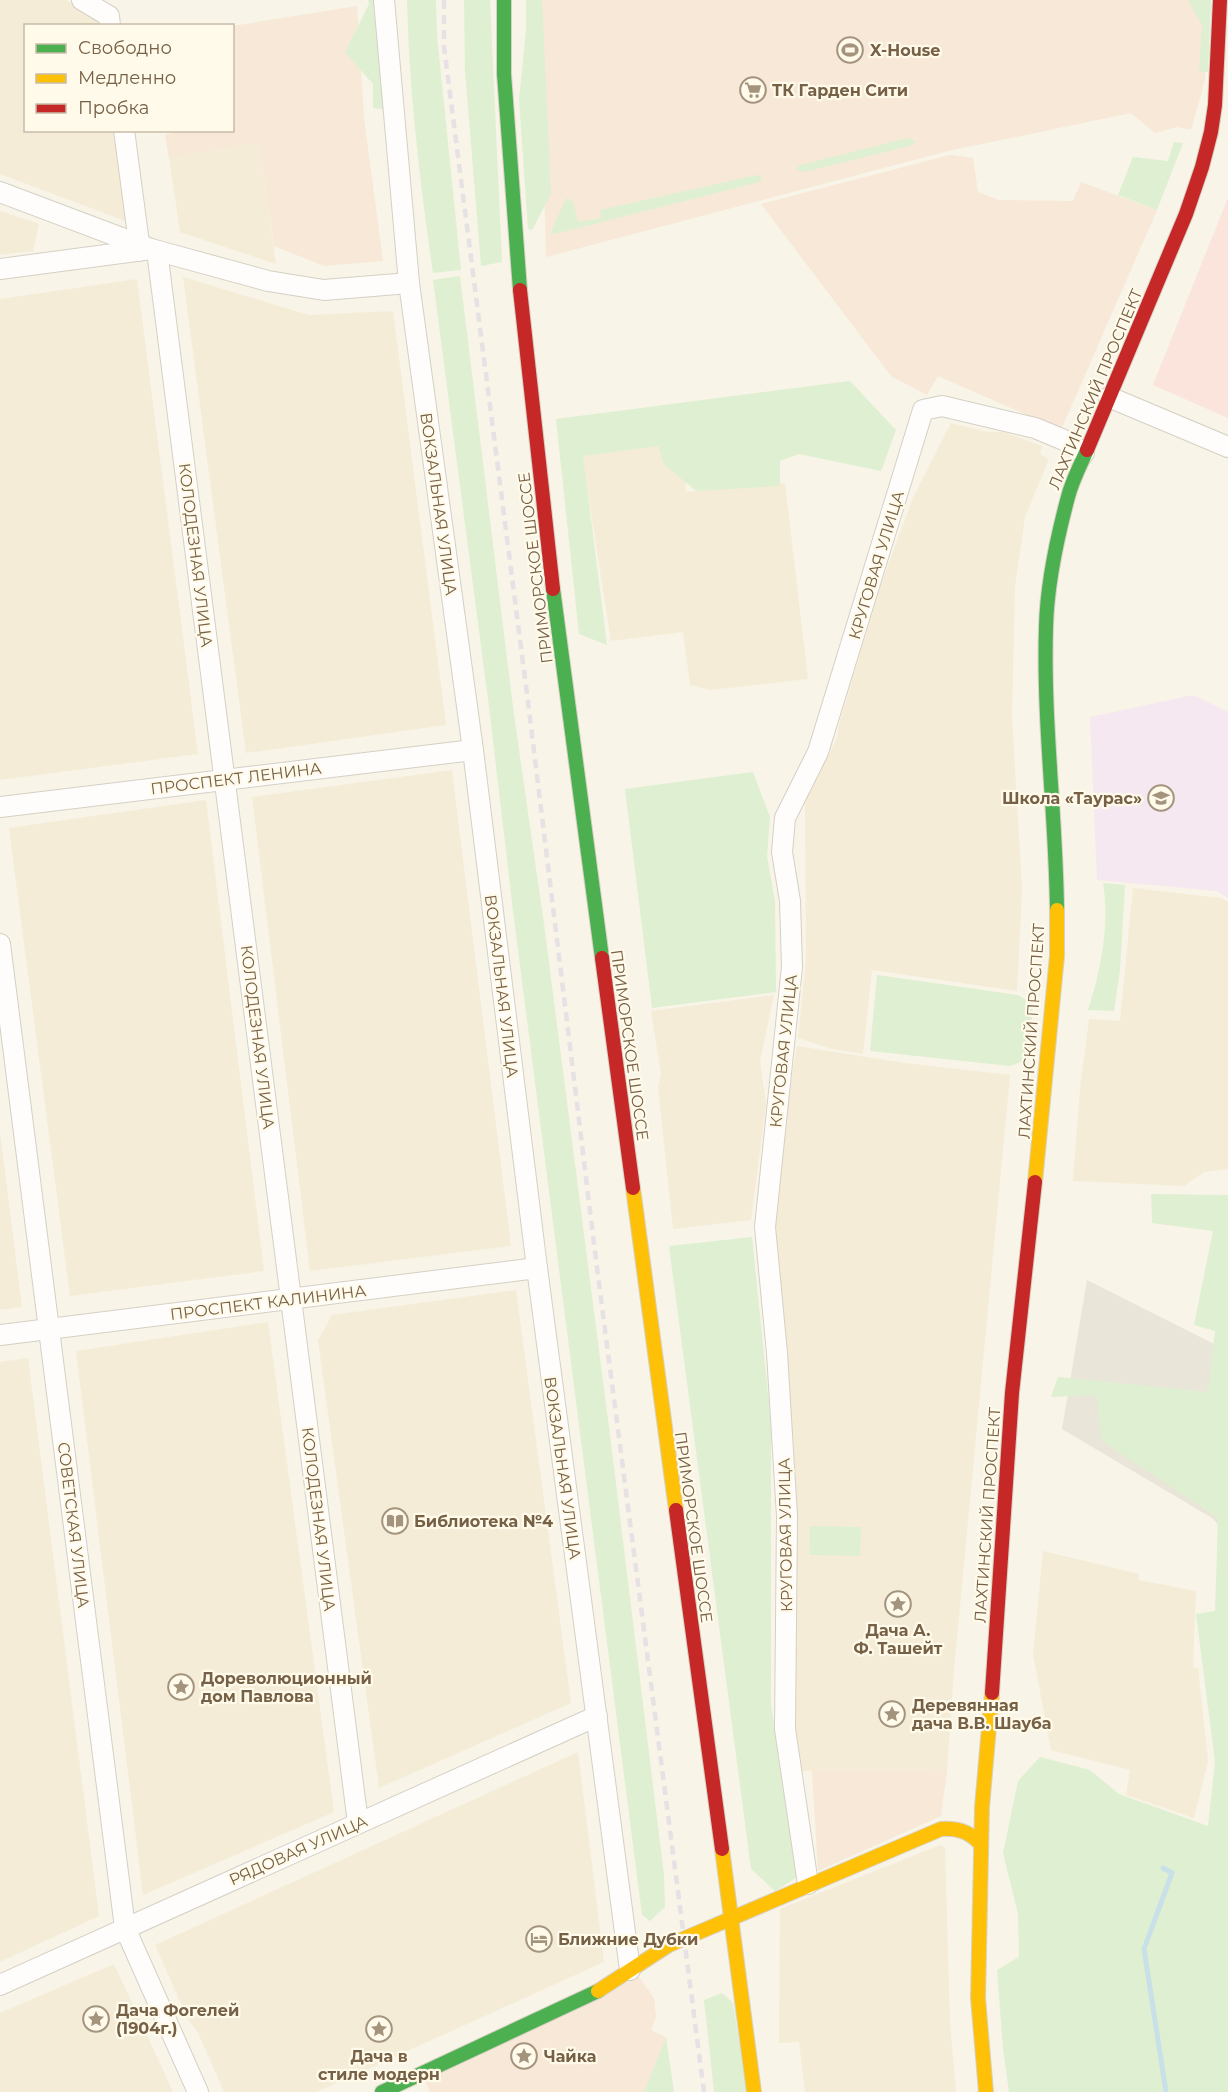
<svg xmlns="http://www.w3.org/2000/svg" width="1228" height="2092" viewBox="0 0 1228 2092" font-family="Montserrat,sans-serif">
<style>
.residential{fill:#f4ecd7}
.commercial{fill:#f7e8d7}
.industrial{fill:#eae5d9}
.education{fill:#f6e8f1}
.medical{fill:#fae4dc}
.green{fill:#def0d1}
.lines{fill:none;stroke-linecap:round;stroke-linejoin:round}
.stream{stroke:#c8e0e8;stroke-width:5}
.street-casing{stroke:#d5d0c5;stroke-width:22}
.fast-casing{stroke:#d7d1c5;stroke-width:16}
.slow-casing{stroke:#d7d1c5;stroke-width:16}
.jam-casing{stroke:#d7d1c5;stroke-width:16}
.street{stroke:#fefdfb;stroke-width:20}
.fast{stroke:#4caf50;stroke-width:14}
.slow{stroke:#ffc107;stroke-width:14}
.jam{stroke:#c62828;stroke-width:14}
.rail{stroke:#e5e1e4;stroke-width:4.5;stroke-dasharray:9 6;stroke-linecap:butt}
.labels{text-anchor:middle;stroke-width:4.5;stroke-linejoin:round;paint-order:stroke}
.poi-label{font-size:16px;font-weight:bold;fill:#766046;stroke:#fffae9;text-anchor:start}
.street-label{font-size:16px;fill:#766046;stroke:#fffae9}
</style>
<rect width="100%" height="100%" fill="#f8f4e7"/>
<g class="residential">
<path d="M0,0h66l37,23 1,2 -78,1v104l90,1 12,91 -128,-48z"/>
<path d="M259,141l17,123 -96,-32 -11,-74z"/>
<path d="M0,211l39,13 -6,27 -33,4z"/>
<path d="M183,277l126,38 84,-4 53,414 -200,28z"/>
<path d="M137,279l61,475 -198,26v-481z"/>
<path d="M951,423l37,9h16l38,14 -2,8 9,5 -24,58 -10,69 -3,131 10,172 -5,102 -145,-21 -9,84 -31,-5 -34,-11 8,-77 -1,-158 32,-65 2,-14 41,-137 33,-89z"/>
<path d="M578,430l104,12 4,50 99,-9 23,196 -98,11 -20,-5 -7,-53 -72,9z"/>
<path d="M452,770l59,476 -201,25 -58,-474z"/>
<path d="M206,800l58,471 -194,25 -61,-468z"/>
<path d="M1133,888l88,10 7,4v267l-24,3 -20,14 -111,-5 7,-92 9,-70 31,2z"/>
<path d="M774,995l-14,66 6,43 -15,116 -78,9 -15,-142 3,-13 -10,-63z"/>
<path d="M797,1046l108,17 105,12 -56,595 -7,100 -149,1 -4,-52 2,-197 -10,-182 -11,-102 6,-93z"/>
<path d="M0,1132l22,175 -22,3z"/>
<path d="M516,1290l55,413 -192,85 -61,-448 14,-25z"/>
<path d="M268,1322l66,490 -191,83 -67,-544z"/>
<path d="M28,1358l71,558 -99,46v-600z"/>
<path d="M1043,1551l96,23v6l57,11 -3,77h5l10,93 -14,57 -68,-23 4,-25 -79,-20 -18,-96z"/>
<path d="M578,1752l26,210 -287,130h-93l-26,-59 -10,-14 -33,-74z"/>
<path d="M940,1845l5,2 5,175 6,70h-151l-6,-50 -20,1 1,-134z"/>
<path d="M114,1964l59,128h-173v-79z"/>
</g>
<g class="commercial">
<path d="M540,0h669l-4,80 -14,50 -14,-3 -22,6 -24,-20 -183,38 -402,106z"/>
<path d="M357,6l7,113 19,142 -59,5 -50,-20 -15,-104 -90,16 -4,-23 15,-4 52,-1 1,-104z"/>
<path d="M950,155l23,3 5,34 21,8 74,1 8,-19 76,28 -96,220 -123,-54 -11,19 -36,-19 -130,-172z"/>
<path d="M947,1770l-6,46 -123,55 -6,-100z"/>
<path d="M639,1977l15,21 2,19 -5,13 15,7 -22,55h-214l-6,-13z"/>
</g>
<path class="industrial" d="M1087,1280l141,71v184l-16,-17 -150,-89z"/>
<path class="education" d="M1193,695l35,17v186l-11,-7 -120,-11 -7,-163z"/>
<path class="medical" d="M1228,198v220l-75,-33z"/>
<g class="green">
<path d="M368,0h6l9,109 -10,-1v-24l-28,-32 24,-48z"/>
<path d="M407,0h29l1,35 24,235 -28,3c-13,-90 -24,-182 -26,-273z"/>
<path d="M464,0h26l12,262 -21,4 -16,-196z"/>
<path d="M526,0h16l9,194 -19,36 -4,-1 -9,-130 7,-69z"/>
<path d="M1188,0h23l-3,72 -9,-1 3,-46z"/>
<path d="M908,138l8,3 -6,5 -106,26 -8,-3 4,-4z"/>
<path d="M1174,142l9,1 -26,67 -39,-15 15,-38 35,4z"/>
<path d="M757,175l5,2 -2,5 -210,53 16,-37 7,4 5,20 23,-4 -1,-8z"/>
<path d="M460,276l54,439 30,209 67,519 53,432 1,32 -15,14 -8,-6 -128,-996 -25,-212 -56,-427z"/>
<path d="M850,381l46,49 -15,41 -82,-17 -19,7v25l-84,5 -32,-27 -6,-18 -75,10 24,189 -28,-11 -23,-215z"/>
<path d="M753,772l17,45 -3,39 8,45 1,91 -124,16 -27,-219z"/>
<path d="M1103,883l22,2 -5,85 -6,41 -26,-1c13,-40 22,-85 15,-127z"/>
<path d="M877,975l141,20 15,9 -5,55 -18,7 -140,-15z"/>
<path d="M1151,1194l77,1v897h-219l-6,-43 -6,-79 22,-13 -1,-43 -15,-61 15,-72 22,-24 50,13 29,24 89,32 7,-64 -19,-148 19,-3 3,-93 -116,-77 -6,-46 -45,2 7,-20 150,15 7,-61 -21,-6 19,-94 -61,-8z"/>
<path d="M752,1237l19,186v282l28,171 -24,15 -24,-22 -82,-623z"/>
<path d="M810,1526l51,1 -1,29 -51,-1z"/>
<path d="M722,1993l11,10 14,89h-33l-10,-92z"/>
<path d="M666,2037l8,55h-30z"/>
</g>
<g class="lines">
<path class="stream" d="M1163,1868l9,5 -28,76 22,143"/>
<g class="street-casing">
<g id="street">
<path d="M82,0l27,16 1,10"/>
<path d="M384,0l25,283 64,467 64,518 93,702"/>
<path d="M124,130l15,113 -1,8"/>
<path d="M0,192l151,57"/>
<path d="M157,251l201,1572"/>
<path d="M0,269l151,-20 117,32 56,9 85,-7"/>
<path d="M1109,397l119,50"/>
<path d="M0,807l473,-57"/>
<path d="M0,944l125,984 73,164"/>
<path d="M0,1335l537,-67"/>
<path d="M808,1884l-23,-155 2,-213 -10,-163 -12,-126 27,-260 -2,-66 -8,-49 3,-34 33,-66 105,-342 19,-4 93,22 29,12 20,13"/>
<path d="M0,1985l597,-269"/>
</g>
</g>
<g class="fast-casing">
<g id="fast">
<path d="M504,0v74l16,216"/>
<path d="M553,589l49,369"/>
<path d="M1057,910c-1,-94 -14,-188 -11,-283 1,-43 11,-89 22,-130 4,-16 12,-31 19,-47"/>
<path d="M382,2092l216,-101"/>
</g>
</g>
<g class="slow-casing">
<g id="slow">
<path d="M1035,1182l22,-226v-46"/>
<path d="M633,1188l43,322"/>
<path d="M722,1849l32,243"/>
<path d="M598,1991l71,-46 272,-116c16,-1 27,2 39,14"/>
<path d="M986,2092l-8,-94 4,-191 10,-114"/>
</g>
</g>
<g class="jam-casing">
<g id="jam">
<path d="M520,290l33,299"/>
<path d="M1087,450l99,-236 16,-47 9,-35 4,-27 5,-105"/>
<path d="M602,958l31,230"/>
<path d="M676,1510l46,339"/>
<path d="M992,1693l20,-300 23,-211"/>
</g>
</g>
<use href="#street" class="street"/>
<use href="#fast" class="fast"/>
<use href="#slow" class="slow"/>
<use href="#jam" class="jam"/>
<path class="rail" d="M444,0v47l84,655 69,566 107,824"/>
</g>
<defs>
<g id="stadium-ring" transform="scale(1.35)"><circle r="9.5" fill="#fffae9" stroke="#a4947e" stroke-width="1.5"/><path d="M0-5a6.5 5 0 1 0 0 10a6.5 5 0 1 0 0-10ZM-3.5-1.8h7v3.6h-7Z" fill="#a4947e"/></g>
<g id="supermarket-ring" transform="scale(1.35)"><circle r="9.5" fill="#fffae9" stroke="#a4947e" stroke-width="1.5"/><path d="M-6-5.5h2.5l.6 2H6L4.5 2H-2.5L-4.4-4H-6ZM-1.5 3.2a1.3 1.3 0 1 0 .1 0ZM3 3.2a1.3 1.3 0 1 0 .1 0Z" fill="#a4947e"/></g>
<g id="school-ring" transform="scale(1.35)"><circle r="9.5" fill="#fffae9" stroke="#a4947e" stroke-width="1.5"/><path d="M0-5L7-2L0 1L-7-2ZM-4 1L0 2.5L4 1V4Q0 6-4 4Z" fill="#a4947e"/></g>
<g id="library-ring" transform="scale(1.35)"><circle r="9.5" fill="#fffae9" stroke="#a4947e" stroke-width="1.5"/><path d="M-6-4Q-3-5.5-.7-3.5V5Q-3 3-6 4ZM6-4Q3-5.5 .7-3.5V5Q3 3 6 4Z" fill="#a4947e"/></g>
<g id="sight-ring" transform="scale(1.35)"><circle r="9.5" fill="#fffae9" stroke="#a4947e" stroke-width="1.5"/><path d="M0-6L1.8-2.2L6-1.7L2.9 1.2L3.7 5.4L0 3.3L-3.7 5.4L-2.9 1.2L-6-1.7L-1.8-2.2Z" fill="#a4947e"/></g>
<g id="hotel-ring" transform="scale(1.35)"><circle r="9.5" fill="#fffae9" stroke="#a4947e" stroke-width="1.5"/><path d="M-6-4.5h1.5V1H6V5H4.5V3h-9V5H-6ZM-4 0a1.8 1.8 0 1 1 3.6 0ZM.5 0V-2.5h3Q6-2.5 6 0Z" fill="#a4947e"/></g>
</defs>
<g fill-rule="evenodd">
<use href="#stadium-ring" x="850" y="50"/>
<use href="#supermarket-ring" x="753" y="90"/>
<use href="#school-ring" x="1161" y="798"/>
<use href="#library-ring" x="395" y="1521"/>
<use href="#sight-ring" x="898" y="1604"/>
<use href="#sight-ring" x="181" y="1687"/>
<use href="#sight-ring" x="892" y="1714"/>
<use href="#hotel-ring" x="539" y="1939"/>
<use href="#sight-ring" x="96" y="2019"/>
<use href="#sight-ring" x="379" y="2029"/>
<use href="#sight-ring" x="524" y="2056"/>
</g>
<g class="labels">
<g class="poi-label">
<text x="870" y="56">X-House</text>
<text x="772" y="96">ТК Гарден Сити</text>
<text x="1142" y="804" text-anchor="end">Школа «Таурас»</text>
<text x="414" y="1527">Библиотека №4</text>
<text x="898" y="1636" text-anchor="middle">Дача А.<tspan x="898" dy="18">Ф. Ташейт</tspan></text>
<text x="201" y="1684">Дореволюционный<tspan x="201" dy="18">дом Павлова</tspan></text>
<text x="912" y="1711">Деревянная<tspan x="912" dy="18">дача В.В. Шауба</tspan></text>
<text x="558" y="1945">Ближние Дубки</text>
<text x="116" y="2016">Дача Фогелей<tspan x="116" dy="18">(1904г.)</tspan></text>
<text x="379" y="2062" text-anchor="middle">Дача в<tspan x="379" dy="18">стиле модерн</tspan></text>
<text x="544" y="2062">Чайка</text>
</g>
<g class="street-label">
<text transform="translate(1095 389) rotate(-67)" y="6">ЛАХТИНСКИЙ ПРОСПЕКТ</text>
<text transform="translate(439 504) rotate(82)" y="6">ВОКЗАЛЬНАЯ УЛИЦА</text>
<text transform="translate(196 555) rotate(83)" y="6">КОЛОДЕЗНАЯ УЛИЦА</text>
<text transform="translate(876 565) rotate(-73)" y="6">КРУГОВАЯ УЛИЦА</text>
<text transform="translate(535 568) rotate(-97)" y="6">ПРИМОРСКОЕ ШОССЕ</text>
<text transform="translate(236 778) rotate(-7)" y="6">ПРОСПЕКТ ЛЕНИНА</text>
<text transform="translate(502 986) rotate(83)" y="6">ВОКЗАЛЬНАЯ УЛИЦА</text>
<text transform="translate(1031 1031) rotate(-86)" y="6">ЛАХТИНСКИЙ ПРОСПЕКТ</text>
<text transform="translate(258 1037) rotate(83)" y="6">КОЛОДЕЗНАЯ УЛИЦА</text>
<text transform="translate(630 1045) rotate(82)" y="6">ПРИМОРСКОЕ ШОССЕ</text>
<text transform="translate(783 1051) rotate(-84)" y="6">КРУГОВАЯ УЛИЦА</text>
<text transform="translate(268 1302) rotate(-7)" y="6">ПРОСПЕКТ КАЛИНИНА</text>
<text transform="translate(563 1468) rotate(82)" y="6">ВОКЗАЛЬНАЯ УЛИЦА</text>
<text transform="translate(987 1515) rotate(-86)" y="6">ЛАХТИНСКИЙ ПРОСПЕКТ</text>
<text transform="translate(319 1519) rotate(83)" y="6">КОЛОДЕЗНАЯ УЛИЦА</text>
<text transform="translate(74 1525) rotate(83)" y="6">СОВЕТСКАЯ УЛИЦА</text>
<text transform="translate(694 1527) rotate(82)" y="6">ПРИМОРСКОЕ ШОССЕ</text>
<text transform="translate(785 1535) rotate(-91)" y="6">КРУГОВАЯ УЛИЦА</text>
<text transform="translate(298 1850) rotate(-24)" y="6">РЯДОВАЯ УЛИЦА</text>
</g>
</g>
<rect x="24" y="24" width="210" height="108" fill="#fffae9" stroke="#c8bca8" stroke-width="1.5"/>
<rect x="36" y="44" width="30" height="9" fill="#4caf50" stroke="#c8bca8" stroke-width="1.5"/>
<text x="78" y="54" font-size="18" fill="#766046">Свободно</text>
<rect x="36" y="74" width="30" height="9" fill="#ffc107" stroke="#c8bca8" stroke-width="1.5"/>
<text x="78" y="84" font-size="18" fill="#766046">Медленно</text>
<rect x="36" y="104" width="30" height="9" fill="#c62828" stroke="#c8bca8" stroke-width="1.5"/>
<text x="78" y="114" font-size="18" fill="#766046">Пробка</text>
</svg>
